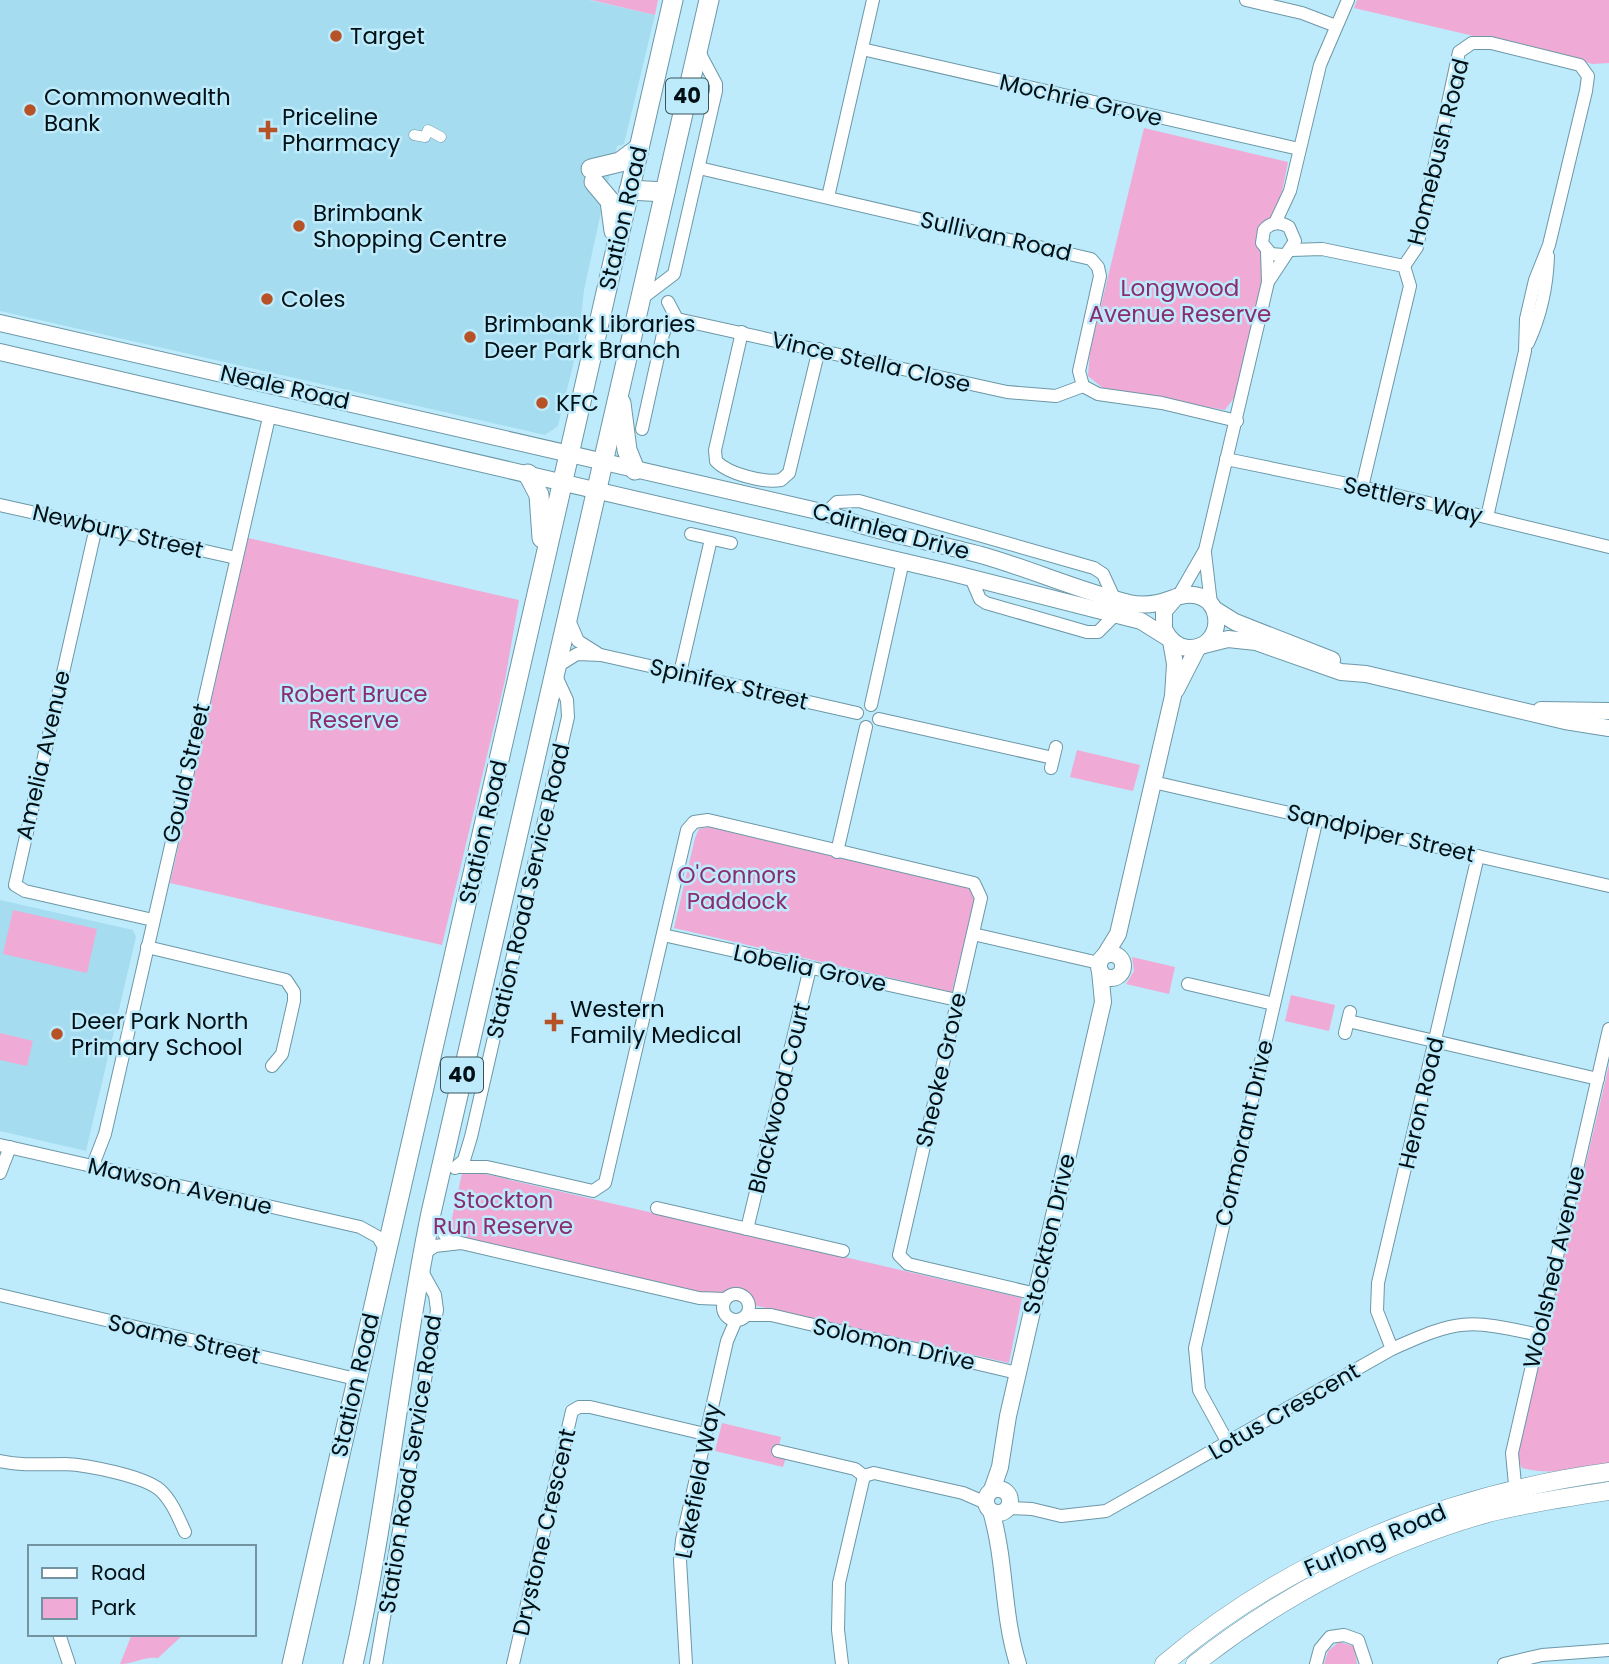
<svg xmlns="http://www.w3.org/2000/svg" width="1609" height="1664" viewBox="0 0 1609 1664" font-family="Poppins,sans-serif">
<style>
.built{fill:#a6dcef}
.green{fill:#efabd6}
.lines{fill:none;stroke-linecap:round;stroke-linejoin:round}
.pedestrian-casing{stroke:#6c97a7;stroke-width:11}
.minor-casing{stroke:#6c97a7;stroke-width:14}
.tertiary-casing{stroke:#6c97a7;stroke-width:18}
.secondary-casing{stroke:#6c97a7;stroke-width:19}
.primary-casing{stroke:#6c97a7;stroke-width:21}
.pedestrian{stroke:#fff;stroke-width:10}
.minor{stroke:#fff;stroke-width:12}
.tertiary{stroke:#fff;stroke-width:16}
.secondary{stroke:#fff;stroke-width:18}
.primary{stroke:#fff;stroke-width:19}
.poi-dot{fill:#b75126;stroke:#bdebfb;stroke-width:2.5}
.labels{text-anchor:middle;stroke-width:5;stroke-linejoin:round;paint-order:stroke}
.shield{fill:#bdebfb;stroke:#39525a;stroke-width:2}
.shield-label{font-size:21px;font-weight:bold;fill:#011015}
.poi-label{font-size:23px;fill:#011015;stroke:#bdebfb;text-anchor:start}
.street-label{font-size:23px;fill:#011015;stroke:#bdebfb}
.park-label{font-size:23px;fill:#8a2c6f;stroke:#bdebfb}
</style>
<rect width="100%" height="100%" fill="#bdebfb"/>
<g class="built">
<path d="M0,0h589l66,15 -31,129 -7,2 -12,48 -21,96 -6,55 -20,81 -13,9 -545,-124z"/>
<path d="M0,900l133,30 3,7 -50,214 -86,-20z"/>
</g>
<g class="green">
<path d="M591,0h67l-3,15z"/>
<path d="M1357,0h252v63l-16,1 -239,-56z"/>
<path d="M1144,128l144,34 -6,30 -21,60 2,26 -27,117 -11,15 -121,-21 -16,-13 2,-25z"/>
<path d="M248,538l271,62 -14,80 -63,265 -272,-62z"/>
<path d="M1077,750l63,15 -7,26 -63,-14z"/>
<path d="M709,827l262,62 4,9 -23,94 -278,-64 21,-90 4,-9z"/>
<path d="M13,910l84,19 -10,44 -84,-19z"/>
<path d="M1132,957l43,10 -6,27 -43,-10 8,-13z"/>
<path d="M1291,995l44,10 -6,26 -44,-10z"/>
<path d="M0,1033l33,8 -6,25 -27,-6z"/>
<path d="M1609,1065v399c-29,4 -58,12 -87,4l-5,-11z"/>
<path d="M463,1169l559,129 -13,65 -561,-127z"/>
<path d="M722,1423l59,14 -4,18 9,2 -3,10 -68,-16z"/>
<path d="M132,1634h52l-26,24c-14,-2 -24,6 -38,6z"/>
<path d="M1339,1642l15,4 3,18h-33l4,-13z"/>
</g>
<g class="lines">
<g class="pedestrian-casing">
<path id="pedestrian" d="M414,135l11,2 3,-7 13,7"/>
</g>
<g class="minor-casing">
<g id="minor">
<path d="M1246,0l56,13 34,13"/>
<path d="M862,49l437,100"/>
<path d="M699,168l392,91 7,8 2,9 -21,95 4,15 15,8 64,9 75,18"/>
<path d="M828,197l45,-197"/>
<path d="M1275,223l15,-32 30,-126 28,-65"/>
<path d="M1291,250l31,-1 82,17 6,20 -48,201"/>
<path d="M1404,266l13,-19 42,-195 13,-9h19l89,22 8,11 -2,15 -37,154 -14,35 -9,39 -1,32 -38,166"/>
<path d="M1270,279l25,-38 -6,-14c-9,-6 -18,-5 -25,3l-2,13 9,11 12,1"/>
<path d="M641,299l33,-25 42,-183v-7l-18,-34"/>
<path d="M668,302l9,17 330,73 49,4 27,-10"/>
<path d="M742,332l-27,118 1,11c12,13 48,22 65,19l8,-7 30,-124"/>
<path d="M1528,343c13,-28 19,-56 20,-87"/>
<path d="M642,429l21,-95 5,-11 9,-4"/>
<path d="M1226,459l136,28 247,60"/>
<path d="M0,505l236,53"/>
<path d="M826,513l11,-11 22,-1 235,67 9,6 11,24"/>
<path d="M96,527l-81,358 10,6 128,29"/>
<path d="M691,534l40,9"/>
<path d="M1205,553l6,51"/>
<path d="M971,578l9,21 6,4 101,29h11l17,-17"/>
<path d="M1179,595l26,-45 63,-268 -1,-31"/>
<path d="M568,618l10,23 19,12"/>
<path d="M556,667l21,-13 24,1 256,58"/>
<path d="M680,673l31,-134"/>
<path d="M871,705l32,-144"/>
<path d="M879,719l174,39"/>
<path d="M1051,768l5,-21"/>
<path d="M1153,782l456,104"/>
<path d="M837,852l29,-125"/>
<path d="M973,934l126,29"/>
<path d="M663,935l294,65"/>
<path d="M147,947l139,33 8,12v9l-12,53 -10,12"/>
<path d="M1188,984l86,20"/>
<path d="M1348,1021l250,58"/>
<path d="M1345,1033l5,-21"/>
<path d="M0,1145l360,82 18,10 8,13"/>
<path d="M93,1165l12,-31 165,-721"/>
<path d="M458,1167h29l106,24 12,-8 82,-353 7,-8 14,-2 266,63 7,15 -82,357 9,9 128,30"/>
<path d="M455,1168l9,-8 7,-23 97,-420 -1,-17 -12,-26"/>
<path d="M0,1173l10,-26"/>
<path d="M657,1208l186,43"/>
<path d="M431,1213l14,22 13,7"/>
<path d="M747,1229l63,-261"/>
<path d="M423,1254l12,-8 26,-3 238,55 26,1"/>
<circle cx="736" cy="1307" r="13"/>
<path d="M0,1295l356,84"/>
<path d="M747,1315h24l246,58"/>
<path d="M1392,1349l-15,-38 1,-28 100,-427"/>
<path d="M1228,1443l-29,-53 -4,-42 122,-530"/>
<path d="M778,1451l77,18 9,7"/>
<path d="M0,1461c23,5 42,3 65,3 22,1 79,12 95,26 12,11 18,27 25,42"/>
<path d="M1516,1495l-4,-42 97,-424"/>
<path d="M1009,1508l23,1 29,7 45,-5 286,-162c67,-30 75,-30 147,-14"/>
<path d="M59,1634l10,30"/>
<path d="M376,1664l61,-354 -2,-15 -15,-27"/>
<path d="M513,1664l59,-253 7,-4h11l115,27"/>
<path d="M686,1664l-6,-104 2,-20 45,-199 9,-21"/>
<path d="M842,1664l-4,-34 1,-47 25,-107 10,-3 89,20 23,10"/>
<path d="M1316,1664l4,-15 10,-12 14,-2 14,5 8,24"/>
<path d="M1504,1664l38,-9 67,-5"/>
</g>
</g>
<g class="tertiary-casing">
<g id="tertiary">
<path d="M0,323l826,190c51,20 103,28 155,42 50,14 98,36 148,48 14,3 29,1 42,-4 55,-22 59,51 17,49 -12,-1 -19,-9 -24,-19v-18l12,-14"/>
<path d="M0,352l948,220 193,49 27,17"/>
<path d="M1214,609l21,13 97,38"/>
<path d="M1204,645l24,-6 28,3 85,30 25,2 199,47 44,7"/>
<path d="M1176,690l22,-43"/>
<path d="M1541,710l68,1"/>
<circle cx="1111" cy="966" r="12"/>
<path d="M1105,955l13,-21 55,-238 2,-32 -4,-23"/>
<circle cx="998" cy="1501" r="12"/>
<path d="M992,1490l8,-23 8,-51 95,-414 -3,-31"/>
<path d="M991,1511c15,50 11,103 27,153"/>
</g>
</g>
<g class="secondary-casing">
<g id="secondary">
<path d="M1164,1664c126,-107 283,-170 445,-192"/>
<path d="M1195,1664c86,-68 187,-121 293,-151 40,-10 81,-16 121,-22"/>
</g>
</g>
<g class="primary-casing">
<g id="primary">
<path d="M591,169l29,-7 19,-14"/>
<path d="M594,182l16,19 4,30"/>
<path d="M629,190l36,2"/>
<path d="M621,403l6,47 8,20"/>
<path d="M528,474l11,21 3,43"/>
<path d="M292,1664l381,-1664"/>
<path d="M353,1664c34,-149 47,-302 78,-451l278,-1213"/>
</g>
</g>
<use href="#pedestrian" class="pedestrian"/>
<use href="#minor" class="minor"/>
<use href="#tertiary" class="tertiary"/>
<use href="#secondary" class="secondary"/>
<use href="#primary" class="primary"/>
</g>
<g class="poi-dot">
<circle cx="336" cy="36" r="7"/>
<circle cx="30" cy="110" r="7"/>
<path d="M264.5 119.5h7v7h7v7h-7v7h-7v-7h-7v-7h7z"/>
<circle cx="299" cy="226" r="7"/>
<circle cx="267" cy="299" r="7"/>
<circle cx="470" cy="337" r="7"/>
<circle cx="542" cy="403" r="7"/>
<path d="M550.5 1011.5h7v7h7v7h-7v7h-7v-7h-7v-7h7z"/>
<circle cx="57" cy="1034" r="7"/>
</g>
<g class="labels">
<g class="shield">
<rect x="666" y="78.5" width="42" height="35" rx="5"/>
<rect x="441" y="1057.5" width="42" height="35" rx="5"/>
</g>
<g class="shield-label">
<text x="687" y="103">40</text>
<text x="462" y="1082">40</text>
</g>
<g class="poi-label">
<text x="350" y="44">Target</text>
<text x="44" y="105">Commonwealth<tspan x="44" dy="26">Bank</tspan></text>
<text x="282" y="125">Priceline<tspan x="282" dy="26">Pharmacy</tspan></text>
<text x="313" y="221">Brimbank<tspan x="313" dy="26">Shopping Centre</tspan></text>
<text x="281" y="307">Coles</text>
<text x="484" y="332">Brimbank Libraries<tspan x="484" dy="26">Deer Park Branch</tspan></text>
<text x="556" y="411">KFC</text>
<text x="570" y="1017">Western<tspan x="570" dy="26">Family Medical</tspan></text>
<text x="71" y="1029">Deer Park North<tspan x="71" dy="26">Primary School</tspan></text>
</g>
<g class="street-label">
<text transform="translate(1081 100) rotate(13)" y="8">Mochrie Grove</text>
<text transform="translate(1438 152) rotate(-76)" y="8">Homebush Road</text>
<text transform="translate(623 218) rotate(-77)" y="8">Station Road</text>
<text transform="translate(996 236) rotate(13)" y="8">Sullivan Road</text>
<text transform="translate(871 362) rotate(13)" y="8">Vince Stella Close</text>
<text transform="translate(285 387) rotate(13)" y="8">Neale Road</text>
<text transform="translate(1413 500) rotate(13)" y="8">Settlers Way</text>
<text transform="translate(118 531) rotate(13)" y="8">Newbury Street</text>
<text transform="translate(891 531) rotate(15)" y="8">Cairnlea Drive</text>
<text transform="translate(729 684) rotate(13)" y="8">Spinifex Street</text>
<text transform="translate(43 755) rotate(-77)" y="8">Amelia Avenue</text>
<text transform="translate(186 773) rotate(-77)" y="8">Gould Street</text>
<text transform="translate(483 832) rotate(-77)" y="8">Station Road</text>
<text transform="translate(1381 833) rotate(13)" y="8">Sandpiper Street</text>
<text transform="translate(528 891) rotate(-77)" y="8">Station Road Service Road</text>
<text transform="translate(810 968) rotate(12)" y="8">Lobelia Grove</text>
<text transform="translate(941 1070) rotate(-77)" y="8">Sheoke Grove</text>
<text transform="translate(779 1098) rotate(-76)" y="8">Blackwood Court</text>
<text transform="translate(1421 1103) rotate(-77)" y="8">Heron Road</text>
<text transform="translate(1244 1133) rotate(-77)" y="8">Cormorant Drive</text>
<text transform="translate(180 1186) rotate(13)" y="8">Mawson Avenue</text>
<text transform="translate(1049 1234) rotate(-77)" y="8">Stockton Drive</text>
<text transform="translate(1554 1267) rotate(-77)" y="8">Woolshed Avenue</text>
<text transform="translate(184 1339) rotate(13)" y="8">Soame Street</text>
<text transform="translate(894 1344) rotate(13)" y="8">Solomon Drive</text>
<text transform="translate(355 1385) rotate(-77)" y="8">Station Road</text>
<text transform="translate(1284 1411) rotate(-30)" y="8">Lotus Crescent</text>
<text transform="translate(410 1464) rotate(-81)" y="8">Station Road Service Road</text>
<text transform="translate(698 1481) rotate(-79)" y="8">Lakefield Way</text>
<text transform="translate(544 1532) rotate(-77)" y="8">Drystone Crescent</text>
<text transform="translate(1375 1540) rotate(-23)" y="8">Furlong Road</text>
</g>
<g class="park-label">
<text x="1180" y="296">Longwood<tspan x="1180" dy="26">Avenue Reserve</tspan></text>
<text x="354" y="702">Robert Bruce<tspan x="354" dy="26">Reserve</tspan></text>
<text x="737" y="883">O'Connors<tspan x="737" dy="26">Paddock</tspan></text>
<text x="503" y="1208">Stockton<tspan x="503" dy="26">Run Reserve</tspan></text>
</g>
</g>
<rect x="28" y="1545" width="228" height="91" fill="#bdebfb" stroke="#72939f" stroke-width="2"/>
<rect x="42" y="1568" width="35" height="10" fill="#ffffff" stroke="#72939f" stroke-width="2"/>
<text x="91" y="1580" font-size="21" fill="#011015">Road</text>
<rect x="42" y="1598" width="35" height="21" fill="#efabd6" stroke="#72939f" stroke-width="2"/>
<text x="91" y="1615" font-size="21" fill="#011015">Park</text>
</svg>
